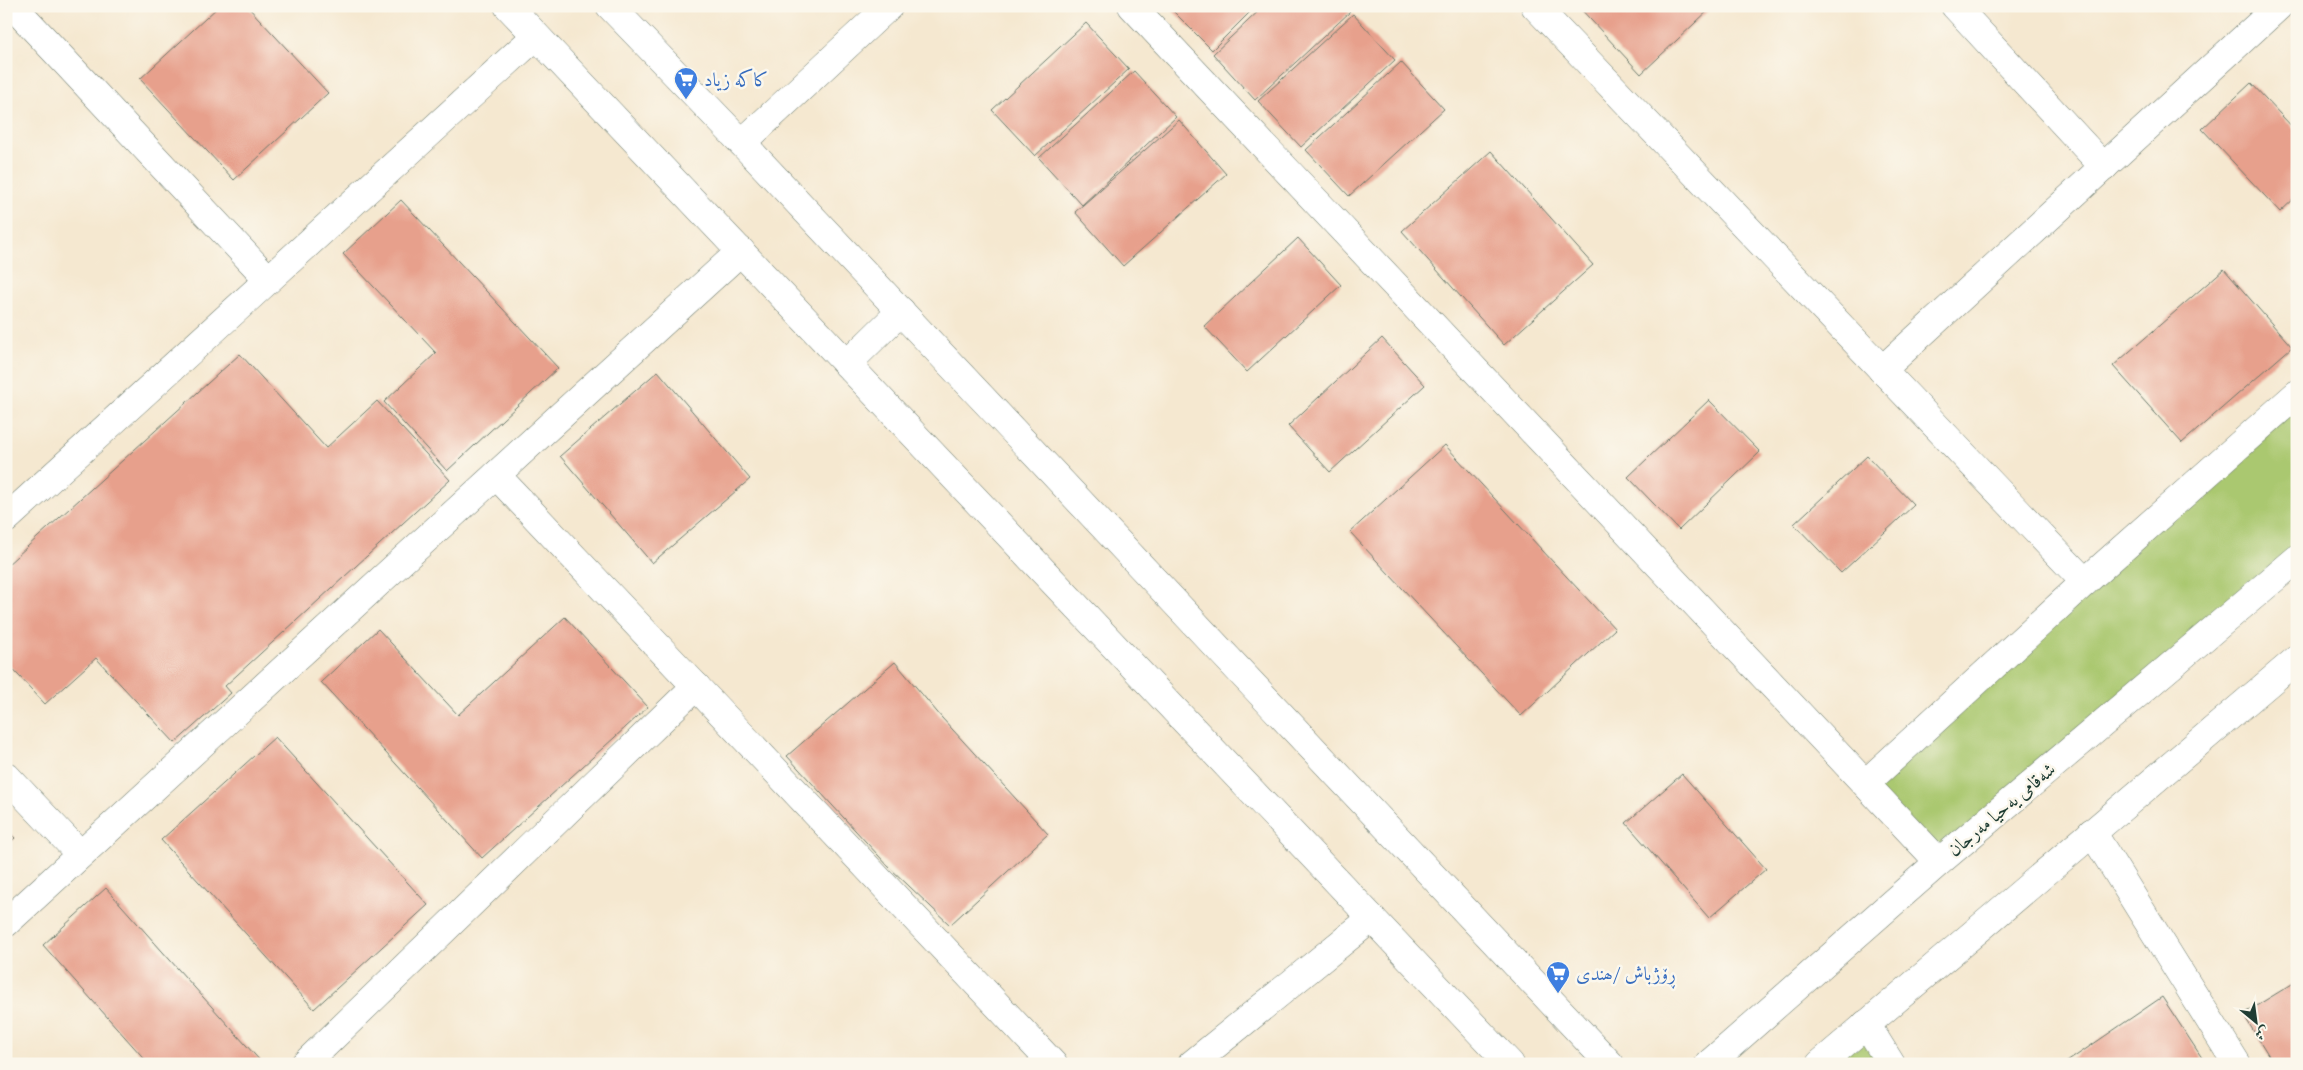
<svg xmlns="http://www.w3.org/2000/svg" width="2303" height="1070" viewBox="0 0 2303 1070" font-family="'Sorts Mill Goudy',Amiri,serif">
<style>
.green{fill:#aac86f;stroke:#648252}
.building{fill:#e7a08c}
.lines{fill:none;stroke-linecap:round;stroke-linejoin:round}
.minor-casing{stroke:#6a796b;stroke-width:29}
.tertiary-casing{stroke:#6a796b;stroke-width:29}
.minor{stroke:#fff;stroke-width:28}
.tertiary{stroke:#fff;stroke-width:28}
.labels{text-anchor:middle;stroke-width:5;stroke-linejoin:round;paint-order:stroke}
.shop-label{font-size:19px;fill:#366cbe;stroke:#fbf7ec;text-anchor:start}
.street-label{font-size:19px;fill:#1f3d34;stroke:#fbf7ec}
</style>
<rect width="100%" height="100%" fill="#fbf7ec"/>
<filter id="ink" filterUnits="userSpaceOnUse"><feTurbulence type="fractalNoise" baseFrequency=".02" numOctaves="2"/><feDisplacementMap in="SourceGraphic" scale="10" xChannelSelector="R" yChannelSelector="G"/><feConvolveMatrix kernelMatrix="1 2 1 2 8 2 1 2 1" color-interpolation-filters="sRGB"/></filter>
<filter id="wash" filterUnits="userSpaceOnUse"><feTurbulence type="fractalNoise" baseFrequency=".0096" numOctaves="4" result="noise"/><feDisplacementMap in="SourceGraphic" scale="20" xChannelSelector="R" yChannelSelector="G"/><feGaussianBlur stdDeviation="1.12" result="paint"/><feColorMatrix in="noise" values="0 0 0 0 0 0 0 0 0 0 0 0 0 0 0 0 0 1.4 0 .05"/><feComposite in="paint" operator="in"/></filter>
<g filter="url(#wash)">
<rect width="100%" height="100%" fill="#f5e8d0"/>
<g class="green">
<path d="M2297,394v157l-358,311 -73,-79z"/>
<path d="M1866,1024l25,40h-71z"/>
</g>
<g id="blocks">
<g class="building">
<path d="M219,6h28l81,87 -94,87 -94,-101z"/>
<path d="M1168,6h88l-44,44z"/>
<path d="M1264,6h81l5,6 -95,88 -42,-46z"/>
<path d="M1578,6h135l-72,68z"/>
<path d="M1353,14l42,46 -94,87 -43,-46z"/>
<path d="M1086,23l43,46 -94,87 -43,-46z"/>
<path d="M1401,62l43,47 -95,87 -43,-46z"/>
<path d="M1134,71l42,46 -94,88 -43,-47z"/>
<path d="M2251,83l46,49v64l-17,16 -78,-83z"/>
<path d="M1179,120l47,54 -103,92 -48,-54z"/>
<path d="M1491,151l102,114 -89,80 -102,-114z"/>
<path d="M401,200l157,168 -111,103 -63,-69 52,-49 -93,-99z"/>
<path d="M1298,238l43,47 -94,87 -43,-46z"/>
<path d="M2224,269l68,78 -110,96 -69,-77z"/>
<path d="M1382,338l43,47 -95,87 -42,-46z"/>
<path d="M240,354l86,94 51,-47 73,79 -225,206 6,7 -56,50 -79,-85 -51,46 -39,-42v-96z"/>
<path d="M658,371l92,108 -98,84 -92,-107z"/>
<path d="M1709,400l51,52 -81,78 -51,-53z"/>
<path d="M1445,445l170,184 -94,87 -171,-184z"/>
<path d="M1867,456l47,49 -73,68 -47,-49z"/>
<path d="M565,617l83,90 -166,151 -161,-176 57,-53 80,86z"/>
<path d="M895,662l47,56 106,116 -98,91 -61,-58 -102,-111z"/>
<path d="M275,737l153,168 -114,104 -153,-169z"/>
<path d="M1682,774l84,95 -57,49 -83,-95z"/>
<path d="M6,829l9,9 -9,8z"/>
<path d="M106,888l80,90 77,86h-114l-106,-119z"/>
<path d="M2297,981v83h-23l-31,-50z"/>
<path d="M2162,997l44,67h-142z"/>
</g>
</g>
</g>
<g filter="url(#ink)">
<use href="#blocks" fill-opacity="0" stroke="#6a796b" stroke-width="1"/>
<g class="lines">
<g class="minor-casing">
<g id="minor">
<path d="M13,6l255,273"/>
<path d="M1132,6l807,856"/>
<path d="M1535,6l550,576"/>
<path d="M1955,6l149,161"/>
<path d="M742,143l147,-137"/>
<path d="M1882,370l397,-364"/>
<path d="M496,475l557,589"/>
<path d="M6,519l530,-483"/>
<path d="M6,776l74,78"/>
<path d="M1866,783l219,-201 212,-188"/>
<path d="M2092,832l145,232"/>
<path d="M6,923l735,-672"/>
<path d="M1866,1024l25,40"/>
<path d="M305,1064l391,-378"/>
<path d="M1192,1064l180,-146"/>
</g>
</g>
<g class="tertiary-casing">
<g id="tertiary">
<path d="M508,6l1002,1058"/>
<path d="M610,6l132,137 868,921"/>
<path d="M847,364l54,-53"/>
<path d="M1709,1064l230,-202 358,-303"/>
<path d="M1820,1064l477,-405"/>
</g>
</g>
<use href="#minor" class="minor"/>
<use href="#tertiary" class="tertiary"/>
</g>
</g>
<defs>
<g id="supermarket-pin" transform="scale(1.25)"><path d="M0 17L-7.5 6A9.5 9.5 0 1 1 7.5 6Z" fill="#3f7fe0" stroke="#fbf7ec"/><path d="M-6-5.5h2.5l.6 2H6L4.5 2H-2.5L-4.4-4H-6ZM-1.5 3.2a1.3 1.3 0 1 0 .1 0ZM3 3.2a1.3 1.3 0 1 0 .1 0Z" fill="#fff"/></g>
</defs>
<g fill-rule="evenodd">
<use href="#supermarket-pin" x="686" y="79"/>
<use href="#supermarket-pin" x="1558" y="973"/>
</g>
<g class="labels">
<g class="shop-label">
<text x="704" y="86">کاکە زیاد</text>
<text x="1576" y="980">ڕۆژباش /ھندی</text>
</g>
<g class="street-label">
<text transform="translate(2001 809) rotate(-40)" y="7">شەقامی یەحیا مەرجان</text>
</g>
</g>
<rect width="2303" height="1070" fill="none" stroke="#fbf7ec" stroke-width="25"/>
<g transform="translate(2256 1022) rotate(151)" stroke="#fbf7ec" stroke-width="4" paint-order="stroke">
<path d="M0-4L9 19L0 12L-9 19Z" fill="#1f3d34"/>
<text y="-8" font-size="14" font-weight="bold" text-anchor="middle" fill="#1f3d34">ش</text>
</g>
</svg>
